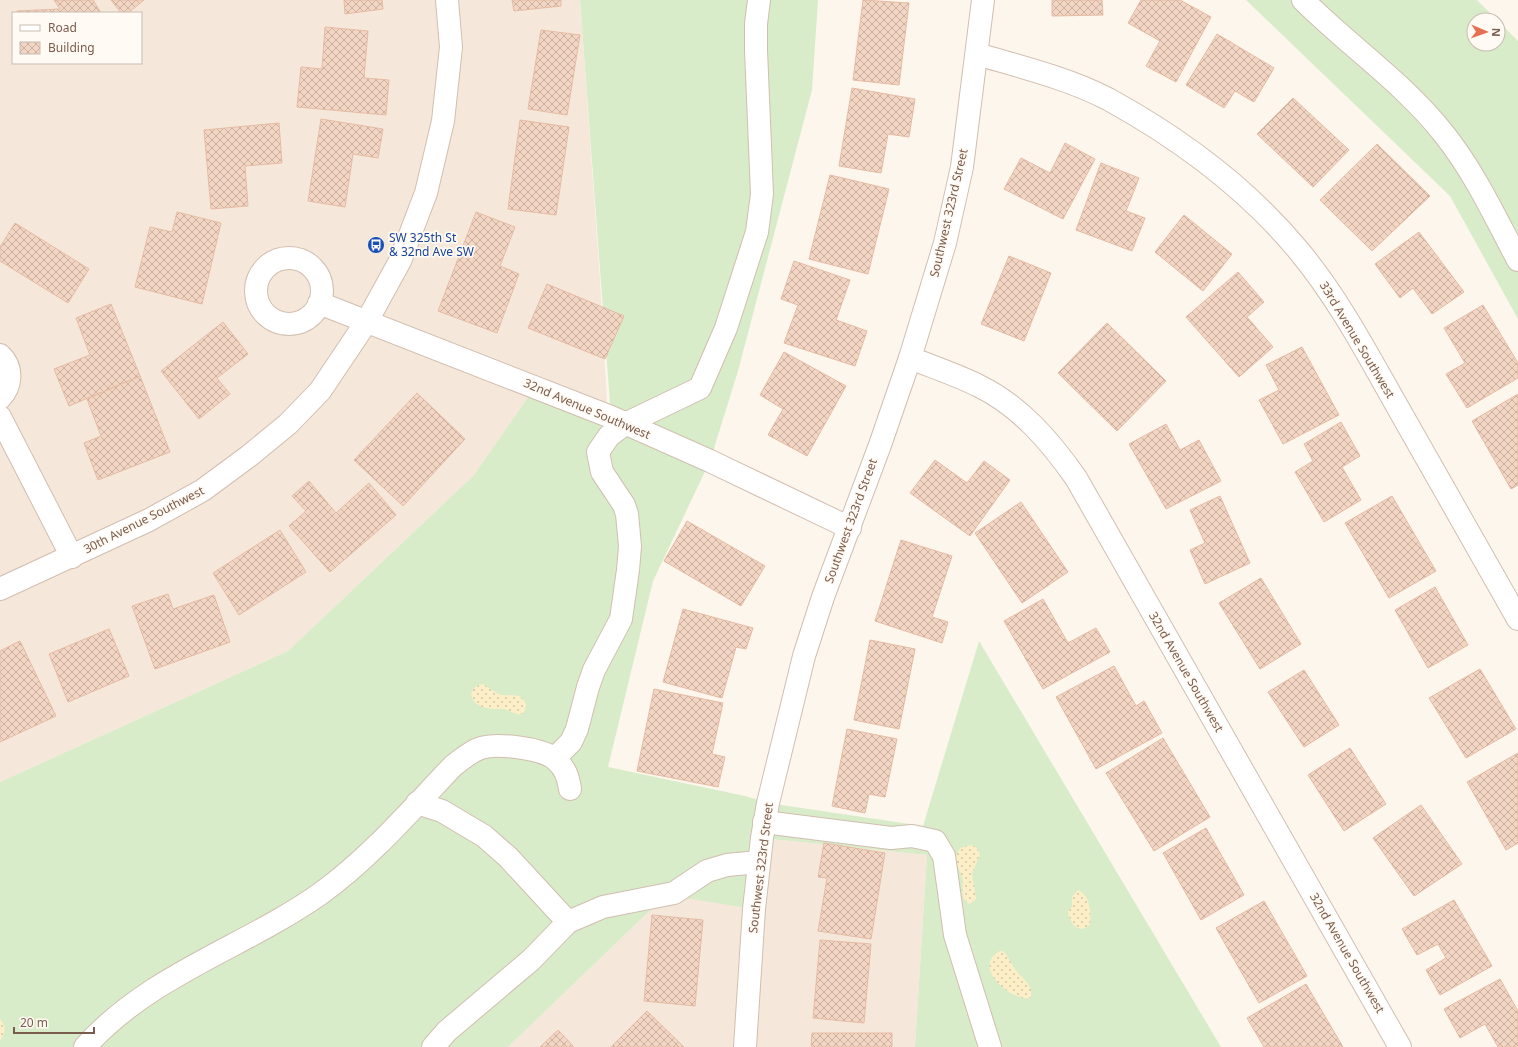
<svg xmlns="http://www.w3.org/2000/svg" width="1518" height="1047" viewBox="0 0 1518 1047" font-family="'Noto Sans',sans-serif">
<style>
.residential{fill:#f5e8da;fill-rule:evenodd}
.grass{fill:#d8ecc9}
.sand{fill:url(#sand-dots)}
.building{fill:url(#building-cross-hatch);stroke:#e6bba3}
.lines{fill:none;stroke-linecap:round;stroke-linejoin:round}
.minor-casing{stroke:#d1beb0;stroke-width:24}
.minor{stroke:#fff;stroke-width:22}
.labels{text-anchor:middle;stroke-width:3.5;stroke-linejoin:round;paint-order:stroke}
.street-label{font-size:12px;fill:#7a5c4d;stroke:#fffaf3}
.transit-label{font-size:12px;fill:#164399;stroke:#fffaf3;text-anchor:start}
</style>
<defs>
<pattern id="sand-dots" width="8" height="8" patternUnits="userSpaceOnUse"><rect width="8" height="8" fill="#fcefc7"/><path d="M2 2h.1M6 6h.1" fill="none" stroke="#d1c5a4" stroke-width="1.8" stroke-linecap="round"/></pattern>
<pattern id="building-cross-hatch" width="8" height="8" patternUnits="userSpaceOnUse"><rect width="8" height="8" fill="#f3d5c3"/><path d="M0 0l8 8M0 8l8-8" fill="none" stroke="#cab0a1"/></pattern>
</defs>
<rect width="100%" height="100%" fill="#fdf6ec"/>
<g class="residential">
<path d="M0,0h580l20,280 9,156 -74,-49 -61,88 -186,176 -288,131zM13,13h128v50h-128z"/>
<path d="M762,838l165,17 -12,192h-407l158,-152z"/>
</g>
<g class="grass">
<path d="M580,0h238l-6,90 -74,281 -28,90 -57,120 -45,186 137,29 23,7 155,23 56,-185 242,406h-306l12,-192 -165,-17 -8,71 -88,-14 -158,152h-508v-265l288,-131 186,-176 61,-88 76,30z"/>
<path d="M1246,0h231l20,20h-23v24h24v-23l20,20v278l-68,-123z"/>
</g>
<g class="sand">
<path d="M483,684c6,3 10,8 16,10 11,4 21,-4 27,10 -2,20 -15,5 -23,5 -13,0 -30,0 -32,-16l5,-7z"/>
<path d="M971,845l5,2 4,7 -8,20 4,25 -7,5 -5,-5c-3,-8 0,-15 -2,-22 -4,-15 -11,-12 -2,-29z"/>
<path d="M1078,890c13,6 13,23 12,35l-7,4c-9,0 -14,-9 -15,-18l4,-4v-10z"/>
<path d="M1000,951h3c7,7 9,15 15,22 6,7 17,14 12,25 -20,3 -59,-31 -30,-47z"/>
<path d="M0,1019c7,8 5,14 0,22z"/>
</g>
<g class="building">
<path d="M54,0h39l8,13h-84v-2l43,-2z"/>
<path d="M111,0h33l-16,13h-7z"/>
<path d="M344,0h38l1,9 -38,5z"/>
<path d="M512,0h49v6l-47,5z"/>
<path d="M863,0l46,3 -10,82 -46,-5z"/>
<path d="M1052,0h50l1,15 -51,1z"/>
<path d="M1141,0h39l31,17 -35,65 -30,-16 14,-25 -32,-18z"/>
<path d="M325,27l43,4 -4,47 25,2 -3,35 -89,-8 4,-40 21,2z"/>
<path d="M541,30l39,5 -13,80 -39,-6z"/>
<path d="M1217,34l57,34 -20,34 -19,-11 -11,17 -38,-23z"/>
<path d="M852,88l63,11 -6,38 -21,-3 -7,39 -42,-7z"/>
<path d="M1293,98l56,52 -36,37 -56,-53z"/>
<path d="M321,119l62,10 -5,29 -25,-4 -8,53 -37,-6z"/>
<path d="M520,120l49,7 -13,88 -48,-6z"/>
<path d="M279,123l3,40 -37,3 3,40 -37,3 -7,-79z"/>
<path d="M1065,143l30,16 -32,60 -59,-30 17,-31 29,15z"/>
<path d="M1377,144l53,52 -58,55 -52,-51z"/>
<path d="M1101,163l38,15 -13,33 19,7 -13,33 -56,-21z"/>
<path d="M830,175l59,14 -21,85 -59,-15z"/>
<path d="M177,212l44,11 -19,81 -67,-17 15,-60 22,5z"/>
<path d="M476,212l39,15 -15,39 19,8 -22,59 -59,-22z"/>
<path d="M1184,215l48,39 -29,37 -48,-39z"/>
<path d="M15,223l74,46 -21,34 -68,-42v-14z"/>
<path d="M1419,232l45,60 -32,22 -19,-26 -13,10 -25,-34z"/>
<path d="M1009,256l42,17 -27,68 -43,-17z"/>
<path d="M794,261l56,19 -14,40 31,11 -12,35 -71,-23 14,-38 -17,-6z"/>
<path d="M1238,272l26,30 -17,15 26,30 -34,30 -53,-60z"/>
<path d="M547,284l77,32 -19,43 -77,-31z"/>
<path d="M111,304l29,72 -71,30 -15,-37 36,-14 -14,-37z"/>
<path d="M1483,305l35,58v15l-51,30 -21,-34 19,-11 -21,-35z"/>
<path d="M223,322l25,32 -31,24 13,16 -31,25 -38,-48z"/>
<path d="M1107,323l59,58 -49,50 -59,-58z"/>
<path d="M1302,347l37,68 -56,29 -24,-44 20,-10 -13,-25z"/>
<path d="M784,352l62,34 -39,70 -39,-21 15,-26 -23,-14z"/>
<path d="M140,376l30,76 -72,28 -14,-37 17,-7 -14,-37z"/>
<path d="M417,393l48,46 -62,67 -49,-46z"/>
<path d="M1518,394v91l-7,4 -39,-68z"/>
<path d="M1341,422l19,34 -18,11 19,33 -37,22 -29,-50 18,-11 -9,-17z"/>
<path d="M1166,424l14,26 19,-10 22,41 -55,28 -37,-65z"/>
<path d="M935,460l32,23 17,-22 26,19 -40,56 -60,-43z"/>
<path d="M309,481l27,32 33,-30 27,32 -66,57 -41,-46 17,-15 -14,-15z"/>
<path d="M1220,496l30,67 -45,21 -15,-34 15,-7 -15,-33z"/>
<path d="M1392,496l44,75 -47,27 -44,-75z"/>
<path d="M1021,502l47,70 -46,31 -47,-70z"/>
<path d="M687,521l78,45 -24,40 -77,-45z"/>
<path d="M280,530l26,42 -67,43 -26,-42z"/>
<path d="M901,540l51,16 -20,61 16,5 -6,21 -67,-22z"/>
<path d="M1261,578l40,66 -41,25 -41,-66z"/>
<path d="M1435,587l33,58 -40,23 -33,-58z"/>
<path d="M168,594l5,15 41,-14 16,47 -75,27 -23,-63z"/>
<path d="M1043,599l25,44 28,-15 14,24 -67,37 -39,-68z"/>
<path d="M683,609l70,19 -7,21 -10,-2 -14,51 -59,-16z"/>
<path d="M109,629l20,47 -61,26 -19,-48z"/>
<path d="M870,640l45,9 -16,80 -45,-9z"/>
<path d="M20,641l36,75 -56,26v-91z"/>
<path d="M1114,666l22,40 8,-5 18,32 -66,36 -40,-72z"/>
<path d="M1480,669l36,60 -50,29 -37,-60z"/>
<path d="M1304,670l35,55 -35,22 -36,-55z"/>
<path d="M654,689l69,14 -11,51 13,3 -7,30 -81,-16z"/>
<path d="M847,729l50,10 -12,58 -16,-3 -4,19 -33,-7z"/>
<path d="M1163,738l47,79 -56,34 -48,-78z"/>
<path d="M1350,748l36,56 -42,27 -36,-56z"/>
<path d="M1518,753v90l-12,7 -39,-68z"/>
<path d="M1421,805l41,59 -48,32 -41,-58z"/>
<path d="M1206,828l38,67 -43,25 -38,-67z"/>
<path d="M824,843l61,10 -14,86 -53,-8 9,-53 -9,-1z"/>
<path d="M1454,900l38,66 -52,29 -14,-25 20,-12 -8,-14 -21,11 -15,-26z"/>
<path d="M1264,901l43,75 -48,27 -43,-75z"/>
<path d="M652,915l51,5 -8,86 -51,-5z"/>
<path d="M820,940l51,4 -7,79 -51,-5z"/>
<path d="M1500,979l18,32v36h-20l-13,-23 -25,14 -16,-29z"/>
<path d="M1306,984l37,63h-79l-17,-29z"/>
<path d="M647,1011l37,36h-73z"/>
<path d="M558,1030l16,17h-34z"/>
<path d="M812,1033h80v14h-81z"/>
</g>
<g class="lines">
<g class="minor-casing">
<g id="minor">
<path d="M1303,0c46,46 101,83 141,134 31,39 51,83 74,126"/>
<path d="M977,54c44,13 90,24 131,45 71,39 139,89 191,152 39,47 68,102 98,155 40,71 81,142 121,213"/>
<circle cx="289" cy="291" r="33"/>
<path d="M319,303l292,114 99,44 140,67"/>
<path d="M0,355c13,12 12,31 0,43"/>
<path d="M910,358c23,9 47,17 69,28 41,20 71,55 97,92l324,569"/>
<path d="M0,417l72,140"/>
<path d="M0,589l149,-69 54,-30 46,-34 39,-32 32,-33 47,-70 33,-60 26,-68 17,-72 8,-74 -4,-47"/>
<path d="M555,758l16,-16 6,-13 11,-42 6,-17 27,-51 7,-49 2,-24 -3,-32 -3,-9 -22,-33 -4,-20 11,-16 16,-12 75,-36 26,-60 31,-96 5,-38 -6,-144v-26l3,-24"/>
<path d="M417,803l25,8 42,25 24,21 60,65"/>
<path d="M764,822l127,16 21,-2 23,5 9,15 11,79 35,112"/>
<path d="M85,1047c64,-72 158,-99 235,-153 50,-36 91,-84 133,-128 9,-7 18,-15 28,-18 16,-5 63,0 75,12 9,8 12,16 14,29"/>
<path d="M433,1047l14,-16 84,-71 37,-38 35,-15 71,-14 33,-22 20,-6 32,-3"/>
<path d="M745,1047l9,-138 8,-71 6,-35 36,-147 19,-59 57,-152 30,-87 35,-115 17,-76 21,-167"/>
</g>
</g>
<use href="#minor" class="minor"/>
</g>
<defs>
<g id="bus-disc" transform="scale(0.9)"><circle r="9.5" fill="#1a4fb4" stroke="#fffaf3"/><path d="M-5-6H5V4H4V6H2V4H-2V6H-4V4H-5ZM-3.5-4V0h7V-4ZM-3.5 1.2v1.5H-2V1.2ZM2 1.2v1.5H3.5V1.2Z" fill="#fff"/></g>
</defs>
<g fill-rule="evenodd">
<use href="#bus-disc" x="376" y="245"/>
</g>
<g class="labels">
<g class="street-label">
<text transform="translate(949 213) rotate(-77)" y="4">Southwest 323rd Street</text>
<text transform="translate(1357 340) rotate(59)" y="4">33rd Avenue Southwest</text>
<text transform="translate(587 409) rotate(23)" y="4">32nd Avenue Southwest</text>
<text transform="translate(144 520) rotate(-27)" y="4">30th Avenue Southwest</text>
<text transform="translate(851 521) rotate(-70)" y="4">Southwest 323rd Street</text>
<text transform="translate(1186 672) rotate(60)" y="4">32nd Avenue Southwest</text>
<text transform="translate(761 868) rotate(-83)" y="4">Southwest 323rd Street</text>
<text transform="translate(1347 953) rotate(60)" y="4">32nd Avenue Southwest</text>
</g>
<g class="transit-label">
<text x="389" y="242">SW 325th St<tspan x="389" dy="14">&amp; 32nd Ave SW</tspan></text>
</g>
</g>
<rect x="12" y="12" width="130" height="52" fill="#fffaf3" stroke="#cabbb1"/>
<rect x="20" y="25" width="20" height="6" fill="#ffffff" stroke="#cabbb1"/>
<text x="48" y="32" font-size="12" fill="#7a5c4d">Road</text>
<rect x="20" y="42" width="20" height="12" fill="url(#building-cross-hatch)" stroke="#cabbb1"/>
<text x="48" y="52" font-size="12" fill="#7a5c4d">Building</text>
<g transform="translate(1486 32) rotate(92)"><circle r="19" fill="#fffaf3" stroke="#cabbb1"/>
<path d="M0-3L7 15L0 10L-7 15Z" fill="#e76f51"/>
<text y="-6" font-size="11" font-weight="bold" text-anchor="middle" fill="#7a5c4d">N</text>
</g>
<path d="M14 1027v6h80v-6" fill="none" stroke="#7a5c4d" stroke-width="2"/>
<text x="20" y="1027" font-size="12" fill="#7a5c4d" stroke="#fffaf3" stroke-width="3" paint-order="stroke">20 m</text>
</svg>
